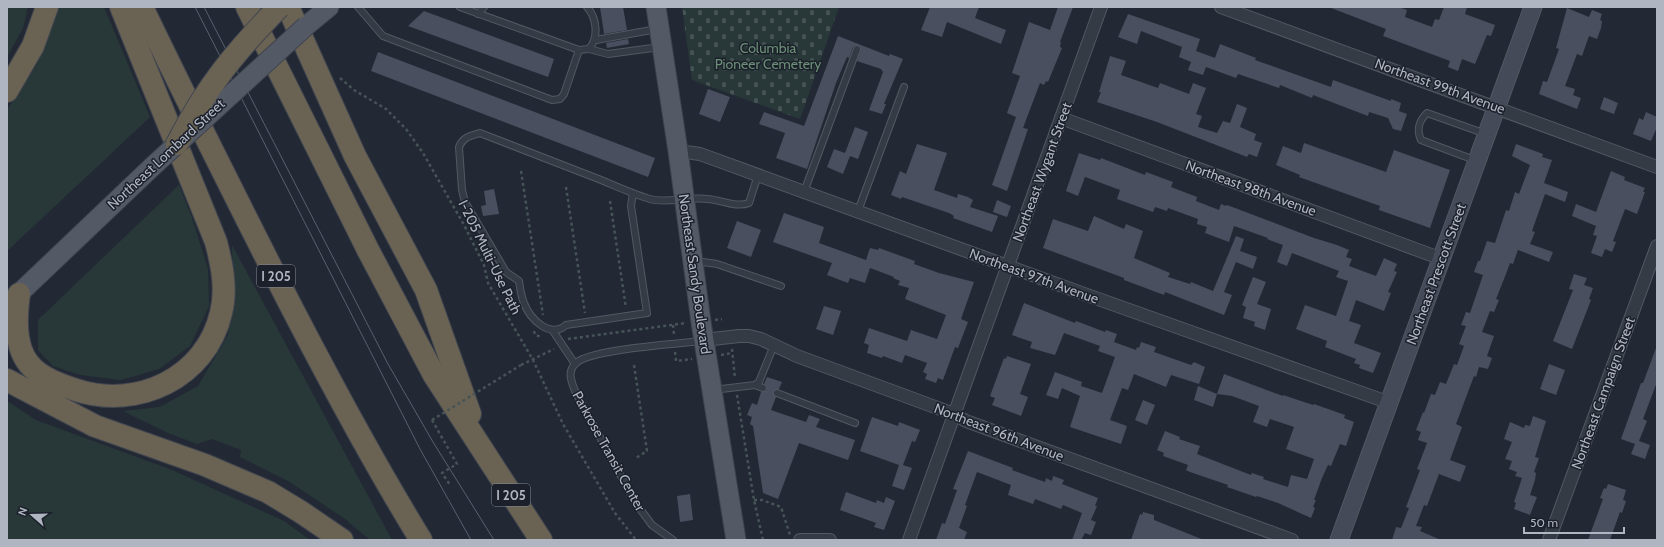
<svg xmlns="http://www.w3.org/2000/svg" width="1664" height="547" viewBox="0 0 1664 547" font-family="Cabin,sans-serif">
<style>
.green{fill:#283839}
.cemetery{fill:url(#cemetery-stones)}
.building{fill:#494f5e}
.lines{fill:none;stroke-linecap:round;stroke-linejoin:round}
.lane-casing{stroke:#535863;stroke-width:8}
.street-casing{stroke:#535863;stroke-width:14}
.secondary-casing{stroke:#535863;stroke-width:19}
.primary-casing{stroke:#3f444f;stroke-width:21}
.highway-casing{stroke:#404550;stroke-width:24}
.path{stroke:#465357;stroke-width:2.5;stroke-dasharray:3 3;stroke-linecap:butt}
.lane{stroke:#353b45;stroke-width:6}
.street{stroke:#353b45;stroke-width:12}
.secondary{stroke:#444a58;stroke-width:17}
.primary{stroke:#545a65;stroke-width:19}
.highway{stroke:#6a6353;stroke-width:22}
.tram{stroke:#5a606e;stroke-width:1}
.primary-bridge-casing{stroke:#3f444f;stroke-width:21;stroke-linecap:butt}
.highway-bridge-casing{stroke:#404550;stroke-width:24;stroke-linecap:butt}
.path-bridge{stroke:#465357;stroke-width:2.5;stroke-dasharray:3 3;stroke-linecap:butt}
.primary-bridge{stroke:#545a65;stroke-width:19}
.highway-bridge{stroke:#6a6353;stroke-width:22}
.labels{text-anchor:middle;stroke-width:3;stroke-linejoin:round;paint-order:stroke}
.shield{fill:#1b202a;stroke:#838894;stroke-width:1}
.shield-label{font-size:13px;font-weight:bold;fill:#b0b5c2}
.park-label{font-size:14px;fill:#6a8f76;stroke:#1b202a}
.street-label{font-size:14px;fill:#b0b5c2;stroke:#1b202a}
</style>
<defs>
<pattern id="cemetery-stones" width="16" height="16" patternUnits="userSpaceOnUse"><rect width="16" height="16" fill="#283839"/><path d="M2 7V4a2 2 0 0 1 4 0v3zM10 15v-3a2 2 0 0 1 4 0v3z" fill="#455354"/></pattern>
</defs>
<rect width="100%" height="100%" fill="#222934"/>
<g class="green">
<path d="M7,7h21l-5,21 -16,29z"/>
<path d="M58,7h46l46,110 -143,134v-141l30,-46z"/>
<path d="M179,185l13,33 16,51 1,37 -19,40 -31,23 -38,11 -41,-5 -27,-9 -15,-16v-30z"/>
<path d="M232,245l160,295h-22l-25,-21 -55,-37 -50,-25 1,-7 -29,-11 -15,5 -29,-11 -45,-22 37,-4 38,-21 30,-51 5,-45z"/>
<path d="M7,401l29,19 136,50 112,51 26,19h-303z"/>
</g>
<path class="cemetery" d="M682,7h157l-39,112 -108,-39z"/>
<g class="building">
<path d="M600,7h23l4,23 -23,4z"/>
<path d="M930,7h49l-4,11 31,12 -5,14 -54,-22 -5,15 -21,-7z"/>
<path d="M1058,7h15l-13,35h1l-1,5 2,1 -14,34 -2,-1 -2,4 -4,-2 -17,45 5,1 -21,62 -15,-6 24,-68 -9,-4 13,-37 -8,-3 17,-51 21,8z"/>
<path d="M1331,7h68l8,3 -2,7 27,10 3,-8 4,1 5,-13h23l-2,7 30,11 -4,11 -4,-1 -12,29 -13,-5 -4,12 -10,-4 2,-6 -67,-25 3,-7 -55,-21z"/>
<path d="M1567,8l22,9 3,-7 10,4 -2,6 2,1 -1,7 -4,11 -8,-3 -7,20 -5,-2 -12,32 10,3 -2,6 8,3 -4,11 -38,-15 4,-13 4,1 12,-33 -3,-1z"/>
<path d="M424,11l130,48 -6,18 -140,-51z"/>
<path d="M1128,14l72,25 -4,12 19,7 5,-14 36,14 -1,2 76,27 2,-7 58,21v-2l10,4 -2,8 8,3 -6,17 -8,-2 -5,-11 -19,-6 -1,4 -55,-21 -1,3 -32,-13 -1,3 -41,-14 -2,4 -30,-11 -3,8 -15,-5 3,-8 -12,-5 3,-10 -41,-16 -4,13 -19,-7z"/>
<path d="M838,36l51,20 1,-2 13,5 -19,45h2l-4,10 -13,-4 14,-38 -2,-3 -24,-8 4,-12 -1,-3 -4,-1 -3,2 -4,11 -2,-1 -11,26 -29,86 -31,-11 9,-25 -26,-9 5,-12 40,14z"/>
<path d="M628,39l1,5 -22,4 -1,-5z"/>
<path d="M378,52l277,106 -7,19 -277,-106z"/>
<path d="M1110,56l16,5 -5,14 37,13 2,-5 29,11 4,-11 13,5 -10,26 6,2 -4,11 19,6 6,-12 7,2 7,-19 10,4 -7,19 16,7 -2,6 8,3 -5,14 -8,-3 -2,3 -90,-35 -60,-20 4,-10h-2z"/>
<path d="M708,89l22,8 -10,25 -21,-8z"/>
<path d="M1604,97l14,6 -4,11 -14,-5z"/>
<path d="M1646,112l11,5v10l-6,14 -18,-7 6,-16 4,2z"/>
<path d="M855,127l13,5 -10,27 -8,-3 -7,18 -16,-7 7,-18 11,4z"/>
<path d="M1304,143l82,29 8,-22 56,20 -20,58 -51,-18 1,-4 -81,-29 1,-2 -24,-10 7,-19 18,7z"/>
<path d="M917,144l30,9 -13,37 23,8 1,-4 10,3 5,3 -3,7 28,9 -6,16 -39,-14 1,-2 -5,-3 -47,-16 -1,2 -10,-4 9,-24 6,3z"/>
<path d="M1516,144l19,7 8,3 -1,3 10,3 -8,23 24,9 -3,10 -20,-8 -13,37 3,1 -5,12 23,8 -4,10 -31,-12 -5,14 -3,-1 -4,11 -10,25 3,1 -5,12 -4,-1 -8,21 12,4 -7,20 5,2 -4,11 -9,-2 -3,10 -2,-1 -18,48 6,3 -12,33 16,6 -6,16 -21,-8 -12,32 -3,-1 -8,21 6,1 -2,4 21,9h-49l4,-13 5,1 8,-20 -3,-1 14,-37 -3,-1 10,-26 -9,-3 3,-8 -5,-2 7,-18 1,1 7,-19 4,1 5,-13 6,2 8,-20 3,1 7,-19 -5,-2 7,-18 -5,-1 5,-13 4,1 13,-38 -9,-3 4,-11h2l7,-20 8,2 11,-33 3,1 6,-19 4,2 11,-29 -18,-9z"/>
<path d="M1079,153l21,7 1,-2 44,17 1,-3 27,10 -2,5 26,10 -1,4 23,9 2,-6 5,2 1,-1 87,33 23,7 12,5 -3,7 6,2 -3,7 27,10 8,-18 13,6 -3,7 3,1 -9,20 3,1 -7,18 -28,-11 -7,21 12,4 -7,18 27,10 -8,20 -14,-5 1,-3 -6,-2 2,-4 -31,-12 2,-6 -31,-12 9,-24 31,11 12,-35 -12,-4 3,-6 -47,-18 -5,13 -10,-4 6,-17 -16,-6 1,-1 -34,-12 -5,16 -24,-9 2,-6 -10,-3 1,-5 -30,-11 -1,3 -12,-4 -2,5 -36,-13 3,-9 -35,-13 -7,19 -12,-5z"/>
<path d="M1611,171l14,6 -1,3 21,8 -2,4h2l-8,22 -12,-5 -12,32 3,1 -4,10 -7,-3 -3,8 -11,-4 6,-17 -4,-1 3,-9 -24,-10 4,-12 20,8z"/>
<path d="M494,189l5,25 -16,2 -2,-10 5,-1 -2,-14z"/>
<path d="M997,200l14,6 -4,11 -14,-5z"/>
<path d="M784,213l40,14 -5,16 47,17 4,-12 8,2 1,-2 36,13 -1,3 25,9 35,9 -13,37 7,3 -10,26 -3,-1 -12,33 -5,-2 -2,5 -11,-4 2,-5 -4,-2 4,-9 -22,-8 -3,8 -19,-7 -1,2 -15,-5 2,-8 -5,-2 5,-15 38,13 4,-11 26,9 9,-24 -41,-16 4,-11 -11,-3 2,-4 -7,-3 1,-1 -24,-9 -5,15 -15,-5 -2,5 -21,-8 5,-12 -59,-21z"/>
<path d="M1094,216l30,13 2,-5 17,7 -9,27 36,15 -2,4 22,7 1,-2 22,9 23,-55 8,3 -4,12 17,6 -4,12 -17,-7 -12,30 8,3 -8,20 -59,-23 -1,3 -40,-15v-2l-81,-30 10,-29 35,12z"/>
<path d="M737,221l24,9 -10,27 -24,-9z"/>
<path d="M1574,274l13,4 -3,7 9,3 -4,11 2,1 -19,49 -19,-8 20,-51 -4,-1z"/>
<path d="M1253,277l13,5 -9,22 14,5 -6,21 -11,-4 1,-4 -12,-4 3,-11 -4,-2z"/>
<path d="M1024,303l51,20 1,-2 29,11 1,-2 11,4 -3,8 22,8 1,-3 2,1 2,-6 15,5 -2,5 37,13 3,-3 11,5 -6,17 -28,-9 -5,12 -32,-13 -6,16 -6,-2 -12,32 17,6 -6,18 -51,-17 10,-31 -18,-8 -4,11 -12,-4 9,-23 27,10 -1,4 21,7 13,-36 -17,-6 2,-5 -36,-13 -9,22 -25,-7 2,-6 -20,-7z"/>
<path d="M824,306l17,5 -8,24 -17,-6z"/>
<path d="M1656,348l1,34 -14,37 4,2 -8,20 11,4 -5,14 -14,-5 4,-10 -14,-5 20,-56h2z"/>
<path d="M1007,356l24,8 -11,30 8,3 -7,19 -29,-11 3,-7 -5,-2 14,-38 2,1z"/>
<path d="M1549,364l16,6 -9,25 -16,-6z"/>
<path d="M1224,374l59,22v-1l30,10 1,-1 31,11 -1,3 10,4 -8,24 -6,-2 -9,22 -3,-1 -6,13 -8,22h2l-3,7 2,1 -4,10 -33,-15 -21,-7 -1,1 -29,-10 1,-2 -38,-13 -4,-2 2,-5 -25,-9 1,-3 -7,-3 8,-19 15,6 -1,2 21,7 -3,8 54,21 1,-2 12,4 -1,2 25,8 3,-12 16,4 7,-20 -28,-10 8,-22 -24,-8 -3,8 -14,-5 6,-16 -27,-10 -15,-2z"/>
<path d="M767,377l15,5 -3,7h-3l-3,3 3,5 -5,13 35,12 3,-7 11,4 -4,8 39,13 -7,20 -49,-17 -21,56 -15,-6 -10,-67 -3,-2 2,-7 -5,-2 5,-12 5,2 4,-13 6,-2v-3l-3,-3z"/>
<path d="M1198,386l19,8 -4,13 -19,-7z"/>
<path d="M1143,400l12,5 -8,20 -12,-5z"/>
<path d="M1533,416l13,5 -11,36 4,1 -5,14 2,1 -1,7 -5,15 7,2 -7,18 -16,-6 2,-6 -2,-1 8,-24 -7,-2 2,-4 -8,-3 3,-8 -7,-2 7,-17 -8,-3 6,-17 14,6 1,-3 5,1z"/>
<path d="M872,417l26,9 1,-4 21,8 -5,12 -3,-1 -9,24 9,3 -8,22 -12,-4 7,-21 -39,-14z"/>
<path d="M968,451l45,17 -1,2 33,12 1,-4 6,3 1,-5 11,4 -2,4 36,14 -3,8h2l-6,14 5,2 -5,13 -6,-2 -4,7h-9l10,-27 -19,-8 -2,4 -26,-10 -2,5 -25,-9 3,-10 -34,-13 -12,33 2,1 -8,22 8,4 -3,8h-28l6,-17 3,1 12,-34 -4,-1z"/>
<path d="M1608,484l18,6 -3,10 3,1 -4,12 -2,-1 -10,28h-22l15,-41 -3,-1 4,-10 2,1z"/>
<path d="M846,492l30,11 1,-3 7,3 2,-6 9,4 -11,29 -10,-3 2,-4 -36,-13z"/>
<path d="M690,494l3,26 -13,2 -3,-26z"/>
<path d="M1143,512l11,3v5l50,20h-73l9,-26 2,1z"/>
</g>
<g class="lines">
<g class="lane-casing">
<g id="lane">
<path d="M358,7l25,29 169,64 8,-1 4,-5 15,-44"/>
<path d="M460,7l119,43 10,-1c10,-11 8,-31 -2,-42"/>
<path d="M478,14l6,-7"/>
<path d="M596,40l61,-11"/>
<path d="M589,49l19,5 52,-7"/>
<path d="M1477,161l-56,-21c-5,-11 -2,-19 6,-27l59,21"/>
<path d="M804,192l53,-143"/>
<path d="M633,193l-2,13 16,107 -81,12c-16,14 -36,-6 -42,-22 -3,-7 -4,-15 -5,-22l-13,-9 -41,-70 -3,-12 -3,-43c4,-10 11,-11 21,-14 39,15 78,30 116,45 18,7 36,16 54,21 17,5 39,-3 58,0 13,1 28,9 41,4l9,-28"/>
<path d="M858,211l46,-124"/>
<path d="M696,261l21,3 64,22"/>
<path d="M553,331l22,33"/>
<path d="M755,385l8,3"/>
<path d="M713,390l42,-5 4,-3 15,-37"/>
<path d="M777,393l78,30"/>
<path d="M673,540l-21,-15 -17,-23 -60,-111c-4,-10 -8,-20 1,-28 15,-14 101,-19 126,-22"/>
</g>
</g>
<g class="street-casing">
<g id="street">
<path d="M1221,7l436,160"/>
<path d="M1061,118l381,141"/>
<path d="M678,151l22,3 387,141 303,108"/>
<path d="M704,340l35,-4h10l12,3 36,17 157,58 12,7 326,119"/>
<path d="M800,540h30"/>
<path d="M909,540l192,-533"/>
<path d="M1549,540l108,-294"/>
</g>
</g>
<g class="secondary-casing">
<path id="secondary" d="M1339,540l194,-533"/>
</g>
<g class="primary-casing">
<g id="primary">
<path d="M656,7l22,144 23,171 35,218"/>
<path d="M306,26l23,-19"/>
<path d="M8,304l145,-138"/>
</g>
</g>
<g class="highway-casing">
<g id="highway">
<path d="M142,7c43,90 88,179 133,268 46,90 93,179 146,265"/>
<path d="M247,7l121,243 66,125 107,165"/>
<path d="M288,7l67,149 71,134 44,124"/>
<path d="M7,91l26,-45 14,-39"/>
<path d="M19,294c-3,21 -5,52 10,70 11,14 32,21 47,26 61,20 130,-12 145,-77 6,-24 1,-48 -5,-71l-95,-235"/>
<path d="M7,380l88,46 110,39 63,27 33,20 41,28"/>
</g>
</g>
<g class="path">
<path d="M340,78l14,12 32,19 20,20 17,24 41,72 20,40 4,18 45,77 30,64 52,89 21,27"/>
<path d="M521,171l22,144"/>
<path d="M566,187l19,126"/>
<path d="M610,201l16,107"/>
<path d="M715,320l7,-1"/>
<path d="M673,325l1,10"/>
<path d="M534,331l1,4 7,2"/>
<path d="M568,339l118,-16"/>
<path d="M732,349l3,29"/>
<path d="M675,352l1,9 16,-2"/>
<path d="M721,355l11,-2"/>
<path d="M521,365l33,-16"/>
<path d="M634,365l13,86 -11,7"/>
<path d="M737,395l17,105 9,40"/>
<path d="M432,420l25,44 -15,9 8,12"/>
<path d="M754,500h8l19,7 9,28"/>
</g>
<use href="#lane" class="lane"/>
<use href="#street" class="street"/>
<use href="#secondary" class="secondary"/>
<use href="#primary" class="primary"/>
<use href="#highway" class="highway"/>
<g class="tram">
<path d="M195,7l225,442 51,91"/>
<path d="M204,7l184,357 45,78 61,98"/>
</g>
<g class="primary-bridge-casing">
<path id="primary-bridge" d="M153,166l153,-140"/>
</g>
<g class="highway-bridge-casing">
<path id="highway-bridge" d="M177,144c29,-57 58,-92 102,-137"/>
</g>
<path class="path-bridge" d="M432,420l89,-55"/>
<use href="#primary-bridge" class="primary-bridge"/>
<use href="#highway-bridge" class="highway-bridge"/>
</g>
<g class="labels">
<g class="shield">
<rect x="257" y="265" width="38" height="22" rx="3"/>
<rect x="492" y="484" width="38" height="22" rx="3"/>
</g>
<g class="shield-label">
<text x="276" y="281">I 205</text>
<text x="511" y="500">I 205</text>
</g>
<g class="park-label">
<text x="768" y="53">Columbia<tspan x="768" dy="16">Pioneer Cemetery</tspan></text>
</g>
<g class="street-label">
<text transform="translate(1440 86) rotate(20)" y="5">Northeast 99th Avenue</text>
<text transform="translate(166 154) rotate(-43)" y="5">Northeast Lombard Street</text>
<text transform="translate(1042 172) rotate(-70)" y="5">Northeast Wygant Street</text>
<text transform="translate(1251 188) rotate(20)" y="5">Northeast 98th Avenue</text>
<text transform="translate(490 257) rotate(64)" y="5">I-205 Multi-Use Path</text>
<text transform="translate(695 274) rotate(82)" y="5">Northeast Sandy Boulevard</text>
<text transform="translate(1436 274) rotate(-70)" y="5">Northeast Prescott Street</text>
<text transform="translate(1034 276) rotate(20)" y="5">Northeast 97th Avenue</text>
<text transform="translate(1603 393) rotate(-70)" y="5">Northeast Campaign Street</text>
<text transform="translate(999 432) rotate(21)" y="5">Northeast 96th Avenue</text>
<text transform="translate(609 451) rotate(61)" y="5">Parkrose Transit Center</text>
</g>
</g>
<rect width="1664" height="547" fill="none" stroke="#b0b5c2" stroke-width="16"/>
<g transform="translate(32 515) rotate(290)" stroke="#1b202a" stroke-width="3" paint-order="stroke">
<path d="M0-3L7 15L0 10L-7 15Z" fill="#b0b5c2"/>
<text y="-6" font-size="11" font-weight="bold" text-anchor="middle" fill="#b0b5c2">N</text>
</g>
<path d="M1524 527v6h100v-6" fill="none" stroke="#b0b5c2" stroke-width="2"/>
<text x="1530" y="527" font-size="12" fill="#b0b5c2" stroke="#1b202a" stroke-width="3" paint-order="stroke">50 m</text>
</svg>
